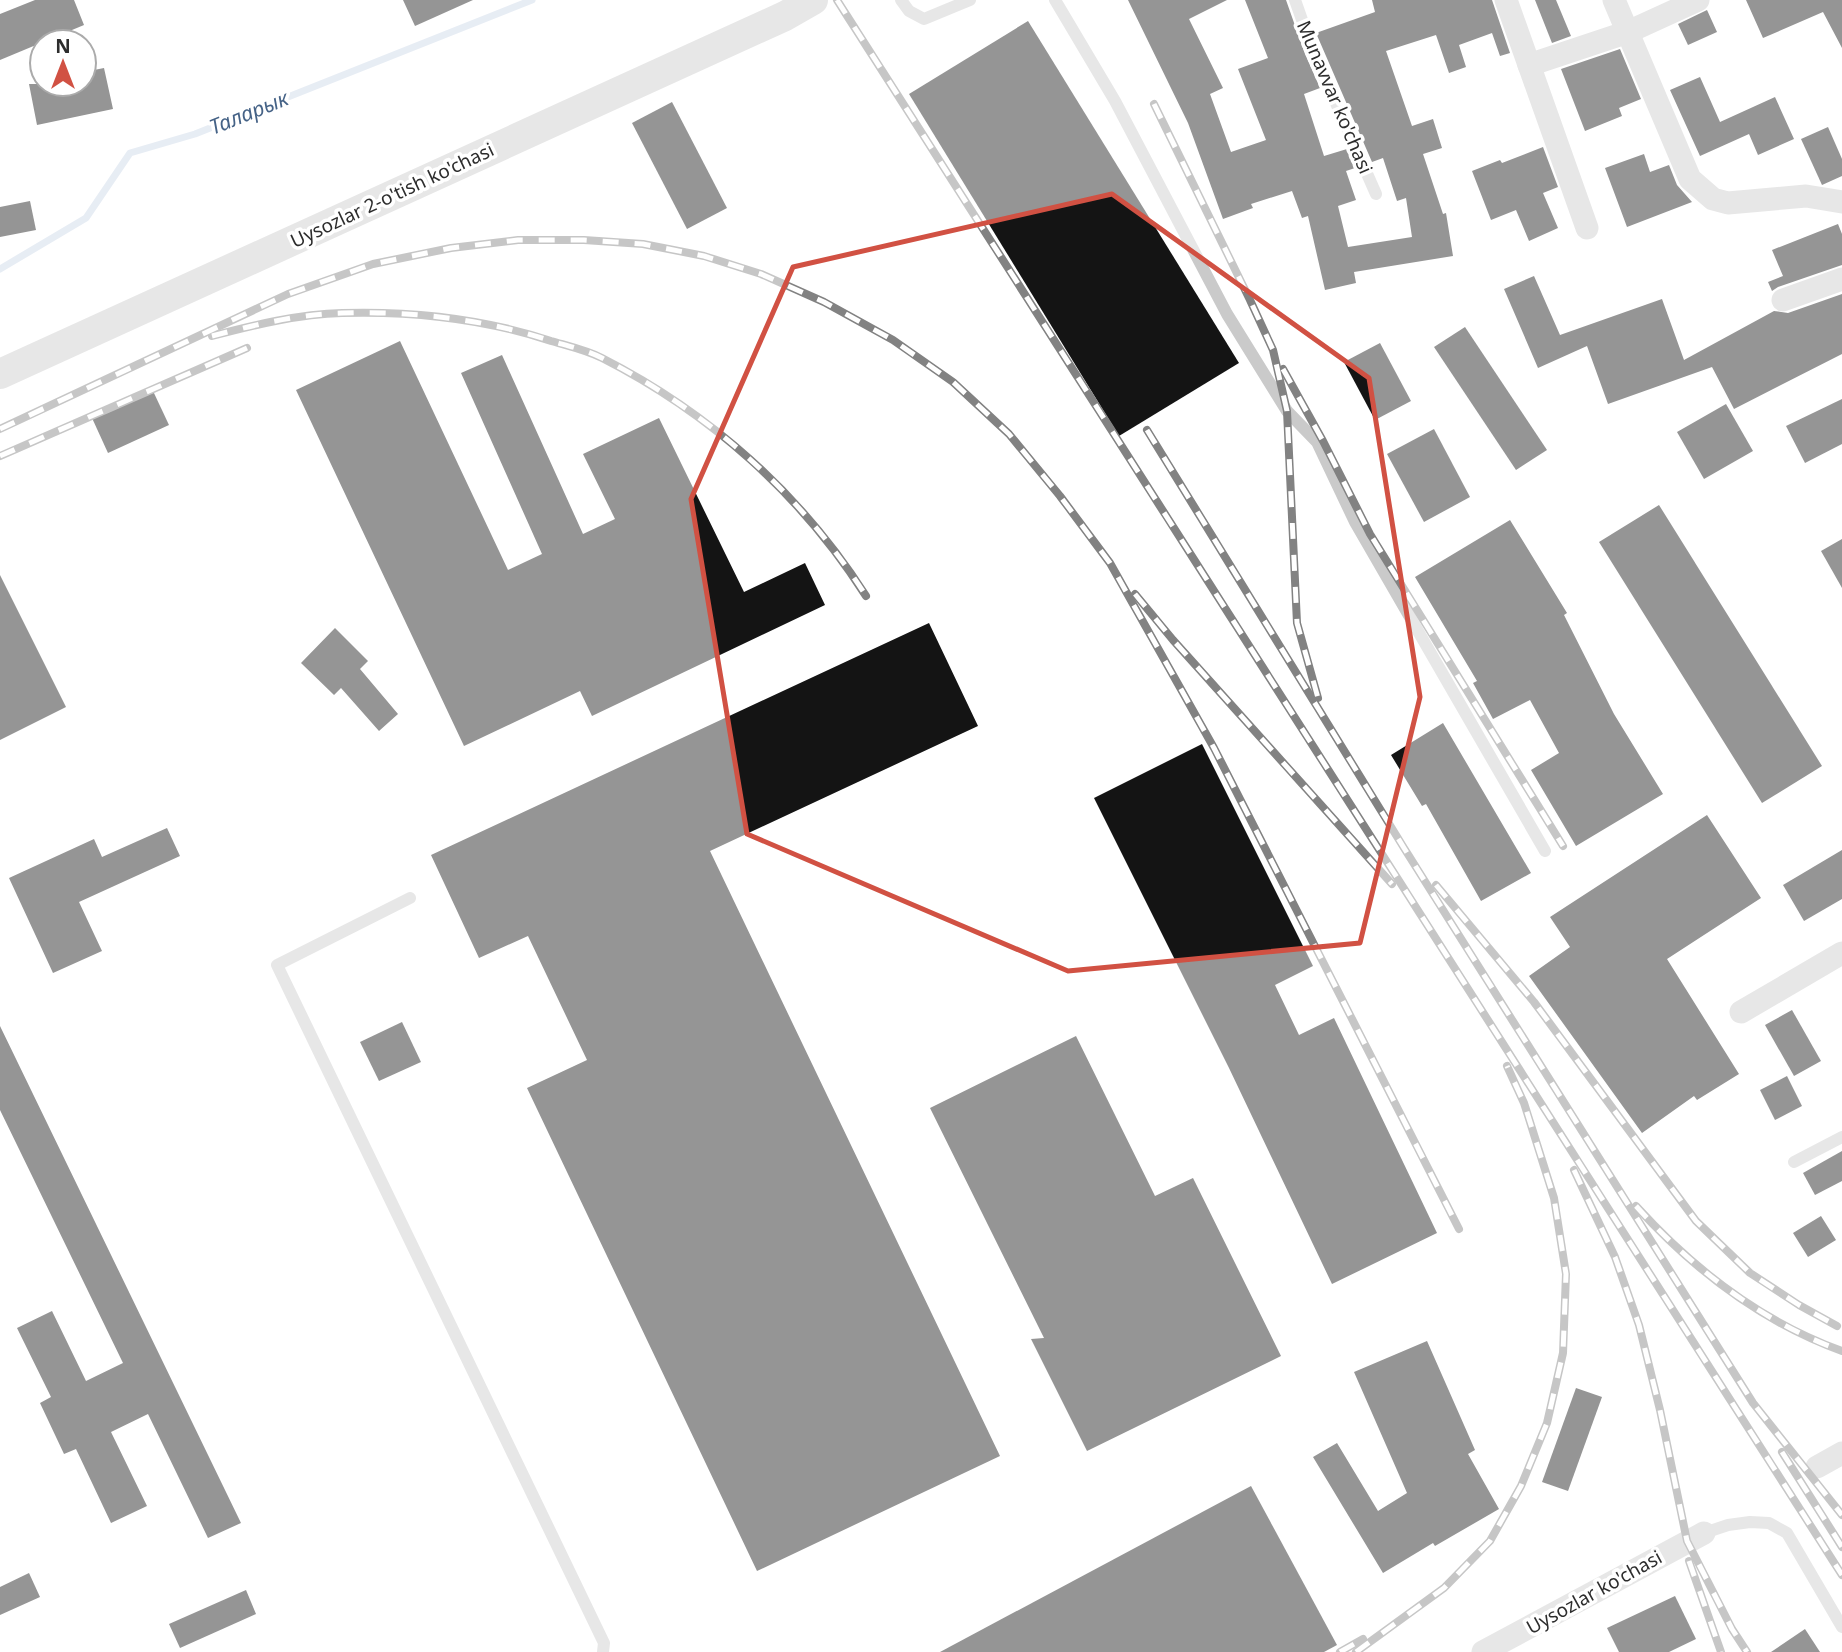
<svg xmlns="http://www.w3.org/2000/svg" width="1842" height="1652" viewBox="0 0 1842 1652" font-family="'Noto Sans',sans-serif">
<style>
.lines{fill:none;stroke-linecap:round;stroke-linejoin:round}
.stream{stroke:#cbd7e7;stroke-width:7}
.building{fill:#141414}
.service{stroke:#cacaca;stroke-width:12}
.minor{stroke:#cacaca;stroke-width:23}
.tertiary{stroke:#cacaca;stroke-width:30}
.rail-casing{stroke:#828282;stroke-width:8}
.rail{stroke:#fff;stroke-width:5;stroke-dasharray:16;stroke-linecap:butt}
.marked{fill:none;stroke:#d15143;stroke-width:5;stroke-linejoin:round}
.labels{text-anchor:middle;stroke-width:7;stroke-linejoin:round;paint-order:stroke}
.street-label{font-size:19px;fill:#2d2d2d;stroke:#fff}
.water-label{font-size:21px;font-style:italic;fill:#456286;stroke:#fff}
</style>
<rect width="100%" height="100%" fill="#fff"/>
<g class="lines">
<path class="stream" d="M0,269l86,-51 44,-65 65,-19 337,-134"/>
</g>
<g class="building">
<path d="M35,0h39l10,25 -84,35v-46z"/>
<path d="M403,0h70l-58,26z"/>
<path d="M1128,0h99l-38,19 34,69 -13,6 21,58 35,-12 -28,-71 30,-11 -23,-58h41l19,54 15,34 -16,6 20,62 23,-7 8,19 -9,3 10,29 -18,6 10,41 64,-10 -6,-39 -9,3 -14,-43 -11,4 -56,-129 59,-21 -3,-12h120l18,53 -10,3 -8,-23 -33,12 7,22 -17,6 -13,-38 -50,16 26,75 21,-7 9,29 -19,6 20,60 3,-1 7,43 -99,16 2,11 -31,7 -17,-74 -6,2 -10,-27 -41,13 2,4 -30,11 -35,-96z"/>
<path d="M1535,0h21l15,36 -19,7z"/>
<path d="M1746,0h96v48l-19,-36 -60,26z"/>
<path d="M1707,10l10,22 -29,13 -10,-21z"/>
<path d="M1028,21l211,342 -120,73 -210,-342z"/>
<path d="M1620,49l21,50 -22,9 3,8 -37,15 -24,-62z"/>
<path d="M104,68l9,41 -76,16 -8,-41h55v-12z"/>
<path d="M1700,77l20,45 55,-25 19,42 -36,16 -9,-21 -49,22 -30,-66z"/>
<path d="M672,102l55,106 -40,21 -55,-106z"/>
<path d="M1828,127l14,32v17l-20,9 -21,-46z"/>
<path d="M1543,147l15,40 -15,6 15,35 -29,13 -13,-31 -25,10 -19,-49 28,-11 2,3z"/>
<path d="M1644,154l6,18 19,-7 8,20 15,17 -65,25 -22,-59z"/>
<path d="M30,201l6,29 -36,7v-30z"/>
<path d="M1838,224l4,10v31l-64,22 -6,4 -4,-9 15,-6 -11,-26z"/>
<path d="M1534,276l26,59 102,-36 22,61 90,-49 14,2 54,-19v60l-108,55 -22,-42 -104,37 -21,-58 -49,22 -34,-79z"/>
<path d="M1465,327l82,123 -31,20 -82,-123z"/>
<path d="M400,341l108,229 34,-16 -81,-181 41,-18 81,179 32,-15 -32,-65 76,-36 85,174 61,-29 20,42 -233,111 -12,-25 -116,55 -168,-356z"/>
<path d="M1380,343l31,58 -36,19 -31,-58z"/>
<path d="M153,391l16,34 -61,28 -16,-35z"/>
<path d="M1842,399v45l-37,19 -19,-37z"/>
<path d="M1726,404l27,47 -49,28 -27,-47z"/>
<path d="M1434,429l36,68 -46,25 -37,-68z"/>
<path d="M1659,505l163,261 -60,37 -163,-261z"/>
<path d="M1510,520l57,93 -3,2 50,99 49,80 -87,52 -45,-76 28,-17 -29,-53 -37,19 -20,-36 4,-2 -62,-104z"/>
<path d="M1842,539v49l-21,-37z"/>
<path d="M0,575l66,132 -66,33z"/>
<path d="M929,623l49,103 -268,125 290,605 -243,115 -230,-483 60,-28 -59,-124 -49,22 -48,-103z"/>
<path d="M335,628l33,33 -8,8 38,45 -19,17 -38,-43 -7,7 -33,-32z"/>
<path d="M1443,723l88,150 -50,28 -55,-97 -4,2 -31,-51z"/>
<path d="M1202,744l111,222 -38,19 24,50 35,-17 103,215 -105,51 -103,-216 -135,-270z"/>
<path d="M1707,815l54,83 -94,61 72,115 -42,26 -3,-4 -52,37 -113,-157 41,-29 -20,-30z"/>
<path d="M167,828l13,28 -101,46 23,49 -49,22 -44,-95 85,-39 8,18z"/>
<path d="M1842,850v49l-38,22 -21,-36z"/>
<path d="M1792,1010l29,51 -27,15 -29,-51z"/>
<path d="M402,1022l19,40 -42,19 -19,-39z"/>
<path d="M0,1026l241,497 -33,15 -60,-124 -37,18 36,74 -36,17 -35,-74 -12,5 -24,-51 11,-6 -34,-69 35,-17 34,70 37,-18 -123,-253z"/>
<path d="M1076,1036l79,160 38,-18 88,178 -194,95 -56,-112 13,-1 -114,-230z"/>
<path d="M1787,1076l15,30 -27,14 -15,-30z"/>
<path d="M1842,1151v30l-27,14 -12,-22z"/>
<path d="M1821,1216l15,24 -28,17 -15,-24z"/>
<path d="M1427,1341l48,109 -7,4 31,55 -64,37 -2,-3 -50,30 -70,-116 24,-14 41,68 29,-18 -53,-121z"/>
<path d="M1576,1388l26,9 -34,94 -26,-9z"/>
<path d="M1251,1486l86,159 -13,7h-384z"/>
<path d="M29,1573l11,24 -40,18v-28z"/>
<path d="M246,1590l10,24 -76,34 -11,-24z"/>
<path d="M1675,1596l21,43 -27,13h-50l-12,-24z"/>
<path d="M1805,1629l15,23h-49z"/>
</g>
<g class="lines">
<g class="service">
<path d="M901,0l8,11 15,8 46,-19"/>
<path d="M1055,0l60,101 112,213 60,97 30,31 38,80 190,329"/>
<path d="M1295,0l18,51 63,143"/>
<path d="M410,898l-133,67 327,678 -1,9"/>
<path d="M1794,1162l48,-25"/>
<path d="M1704,1533l24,-8 22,-3 19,1 18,10 55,94"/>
</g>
<g class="minor">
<path d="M1506,0l81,228"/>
<path d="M1614,0l76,179 23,20 15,4 78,-7 36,6"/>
<path d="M1529,65l99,-33 70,-32"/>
<path d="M1783,300l59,-21"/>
<path d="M1741,1012l101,-59"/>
<path d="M1817,1467l25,-14"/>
<path d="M1483,1652l221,-119"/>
</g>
<path class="tertiary" d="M0,374l785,-358 28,-16"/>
<g class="rail-casing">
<g id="rail">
<path d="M837,0l1005,1575"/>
<path d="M1154,104l96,196 23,50 14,61 10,212 21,75"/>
<path d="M212,336c42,-11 87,-22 130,-23 70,-2 143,6 209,28 17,5 35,9 51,17 108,55 199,136 264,238"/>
<path d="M1283,369l40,72 47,93 193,312"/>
<path d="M0,429l288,-135 85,-30 78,-16 67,-8h66l59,4 61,12 57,18 63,28 69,38 60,42 56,52 51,62 50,67 104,185 245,481"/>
<path d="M1147,430l257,418 349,555 89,112"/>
<path d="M0,456l247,-108"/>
<path d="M1135,594l38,46 219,244"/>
<path d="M1436,885l98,117 162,219 54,52 49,32 38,21"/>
<path d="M1574,1170l41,87 24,68 21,85 27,131 45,88 15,23"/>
<path d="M1636,1206c57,63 126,116 206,145"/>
<path d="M1782,1452l60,95"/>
<path d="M1689,1561l32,91"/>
<path d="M1340,1652l23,-13"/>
<path d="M1356,1652l88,-64 46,-47 31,-55 26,-63 16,-70 3,-79 -12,-76 -30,-95 -17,-37"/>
</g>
</g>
<use href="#rail" class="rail"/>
</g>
<path d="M0 0H1842V1652H0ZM1112,194l257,184 51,319 -60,246 -292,28 -321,-137 -56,-335 102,-232z" fill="#fff" fill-opacity=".55" fill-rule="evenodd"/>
<path class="marked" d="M1112,194l257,184 51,319 -60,246 -292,28 -321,-137 -56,-335 102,-232z"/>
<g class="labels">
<g class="street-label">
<text transform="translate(1335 97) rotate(67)" y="7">Munavvar ko'chasi</text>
<text transform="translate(392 195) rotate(-25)" y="7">Uysozlar 2-o'tish ko'chasi</text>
<text transform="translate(1594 1592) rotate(-29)" y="7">Uysozlar ko'chasi</text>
</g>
<g class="water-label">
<text transform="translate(249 113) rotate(-22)" y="7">Таларык</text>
</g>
</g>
<g transform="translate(63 63)"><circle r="33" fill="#ffffff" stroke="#ababab" stroke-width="2"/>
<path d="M0-5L12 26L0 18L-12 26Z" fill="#d15143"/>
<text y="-10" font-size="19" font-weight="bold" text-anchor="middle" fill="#2d2d2d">N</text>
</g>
</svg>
